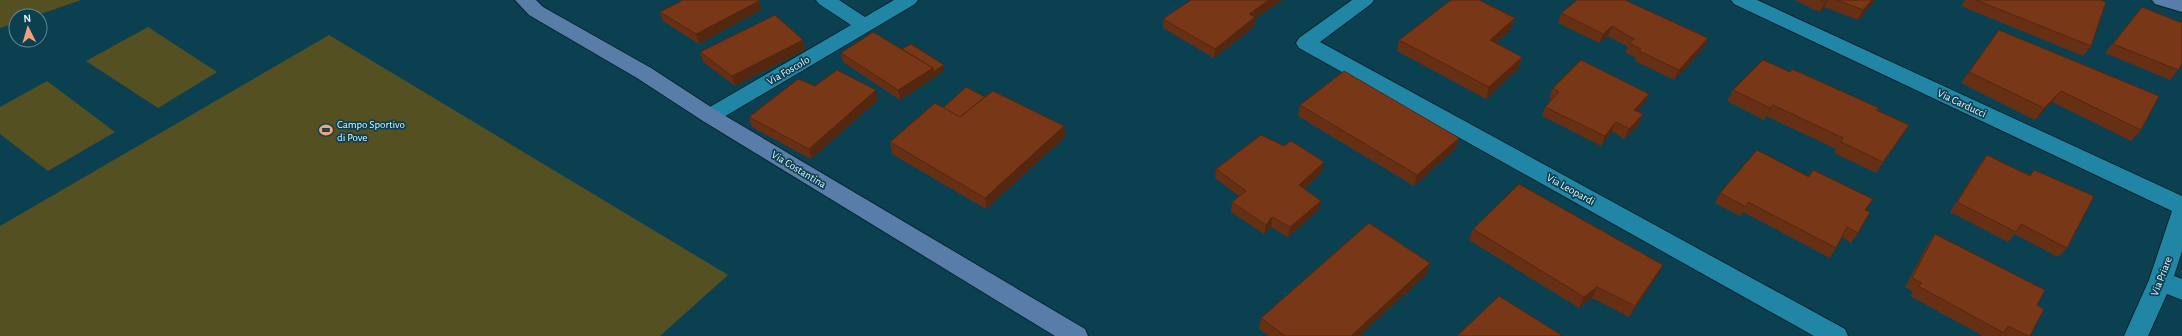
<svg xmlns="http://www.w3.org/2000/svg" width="2182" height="336" viewBox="0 0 2182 336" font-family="'Alegreya Sans',sans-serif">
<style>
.green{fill:#545022}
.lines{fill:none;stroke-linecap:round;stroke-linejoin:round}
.street-casing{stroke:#07252f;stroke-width:2}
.secondary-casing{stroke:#07252f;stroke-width:2}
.street{fill:#2186a6;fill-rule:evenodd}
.secondary{fill:#597da9;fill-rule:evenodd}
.wall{fill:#673015}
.shaded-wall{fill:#542711}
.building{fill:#783818;stroke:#542711}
.labels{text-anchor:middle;stroke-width:3.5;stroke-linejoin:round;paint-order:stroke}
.street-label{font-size:11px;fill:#e3f4fb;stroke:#0b4051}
.poi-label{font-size:11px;fill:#e3f4fb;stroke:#0b4051;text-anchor:start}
</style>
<rect width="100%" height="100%" fill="#0b4051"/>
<g class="green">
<path d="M0,0h81l-46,16h-19v7l-16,5z"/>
<path d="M148,27l69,45 -59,36 -72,-47z"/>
<path d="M329,35l399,240 -68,61h-660v-110z"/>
<path d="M47,81l68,51 -67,39 -48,-37v-27z"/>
</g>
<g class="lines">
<g class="street-casing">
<g id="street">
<path d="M816,0h23l26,17 29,-17h24l-3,4 -198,117 -7,2 -7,-2 -4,-5 4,-5 148,-86 -32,-21z"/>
<path d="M1352,0h22l-3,4 -51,38 525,287 3,7h-34l-515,-288 -3,-5 3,-5z"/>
<path d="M1731,0h26l425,196v55l-8,25 8,3v21l-15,-6 -19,42h-24l25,-56 23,-69 -438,-207z"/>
</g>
</g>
<g class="secondary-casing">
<g id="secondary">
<path d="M515,0h21l7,7 108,61 66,43 368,218 3,7h-33l-352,-215 -66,-43 -108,-63z"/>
<path d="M2152,0h30v12l-27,-8z"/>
</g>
</g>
<use href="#street" class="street"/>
<use href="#secondary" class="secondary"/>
</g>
<g class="wall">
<path d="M1191,0h91l-27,19 -1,8 -40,31 -51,-30v-9z"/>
<path d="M1795,0h80l-17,20 -34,-13 -5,5z"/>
<path d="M1965,0h135l-9,46 -8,10 -122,-50z"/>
<path d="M759,1l2,9 -62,34 -36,-23 -3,-9z"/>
<path d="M2142,7l36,63 -8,10 -65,-27z"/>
<path d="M1561,13l147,25 -4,10 -30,32 -39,-19 1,-3 -11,-6 3,-5 -20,-11 -9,7 -41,-20z"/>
<path d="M1511,29l-15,14 26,14 -4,12 -32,30 -89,-48 2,-11z"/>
<path d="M1999,30l142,100 -10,11 -79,-39 -17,18 -74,-37z"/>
<path d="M803,40l2,10 -70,36 -32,-24 -3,-10z"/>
<path d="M902,49l42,16v6l-44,29 -57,-38 -2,-9z"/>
<path d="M1790,72l89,36 -1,3 31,14 -33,48 -42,-20 2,-4 -70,-33 -2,4 -37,-19 6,-11z"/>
<path d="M815,86l63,14 -67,59 -59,-32 -3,-10z"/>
<path d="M1553,88l92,15 -8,9 2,12 -15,15 -12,-8 -11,15 -59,-30 3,-9 7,-8 -3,-1z"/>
<path d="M985,97l79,29 1,11 -79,72 -94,-55 -2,-12 53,-34z"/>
<path d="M1300,105l159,33 -4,11 -41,37 -116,-70z"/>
<path d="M1284,146l38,26 -18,17 15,21 -31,27 -17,-10 -7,7 -33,-22 1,-10 7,-6 -24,-18 1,-9z"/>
<path d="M1987,155l43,20 4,-5 33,78 -9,9 -44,-23 -6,8 -58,-30 30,-48z"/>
<path d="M1813,170l53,40 -8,23 -7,10 -9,-6 -6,11 -6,10 -87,-46 -3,4 -25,-13 5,-10 89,-16z"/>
<path d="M1473,229l184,47 -28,41 -37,-19 -13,10 -110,-68z"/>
<path d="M1935,234l102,71 -7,31h-47l-73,-40 3,-4 -8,-5 23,-43z"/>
<path d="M1427,274l-68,62h-90l-10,-7 2,-11z"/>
</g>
<g class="shaded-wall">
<path d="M1269,0h13l-27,19 -1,8 -40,31 1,-9 34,-35z"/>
<path d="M1827,0h1l-4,7 -5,5z"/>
<path d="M1872,0h3l-17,20 5,-10z"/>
<path d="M759,1l2,9 -62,34 -3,-10z"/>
<path d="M1515,18l-4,11 -24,22 3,-11z"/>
<path d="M1612,26l-4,10 -9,7 4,-9z"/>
<path d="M1708,38l-4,10 -30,32 5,-10z"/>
<path d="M803,40l2,10 -70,36 -3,-10z"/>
<path d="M1522,57l-4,12 -32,30 3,-12z"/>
<path d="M944,65v6l-44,29 -2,-10 35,-22z"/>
<path d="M876,90l2,10 -67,59 -2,-10z"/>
<path d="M2061,91l-9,11 -17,18 9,-12z"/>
<path d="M1649,94l-4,9 -16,17 5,-10z"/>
<path d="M1773,105l-7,11 -2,4 6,-12z"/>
<path d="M1643,114l-4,10 -15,15 5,-10z"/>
<path d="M1616,122l-4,9 -11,15 4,-10z"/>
<path d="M1064,126l1,11 -79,72 -1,-11z"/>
<path d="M1459,138l-4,11 -41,37 3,-11z"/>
<path d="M1324,162l-2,10 -25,23 2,-10z"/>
<path d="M1321,201l-2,9 -31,27 2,-10z"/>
<path d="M1272,217l-1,10 -7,7 2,-9z"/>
<path d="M1430,263l-3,11 -68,62h-8z"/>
<path d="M1663,265l-6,11 -28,41 6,-11z"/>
<path d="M1597,287l-5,11 -13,10 5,-11z"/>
</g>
<g class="building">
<path d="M683,0h75l1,1 -63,33 -36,-22z"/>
<path d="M1191,0h78l-20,14 6,3 -40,32 -52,-30z"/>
<path d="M1451,0h28l36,18 -25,22 32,17 -33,30 -90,-47z"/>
<path d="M1577,0h48l83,38 -29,32 -40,-19 2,-2 -12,-6 5,-4 -22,-13 -9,8 -42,-21z"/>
<path d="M1820,0h7l-2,2z"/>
<path d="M1837,0h35l-9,10z"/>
<path d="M1976,0h124l6,2 -15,44z"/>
<path d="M2142,7l40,16v41l-4,6 -65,-26z"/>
<path d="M775,15l28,25 -71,36 -32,-24z"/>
<path d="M1999,30l160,66 -18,34 -80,-39 -17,17 -75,-36z"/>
<path d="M873,32l60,36 -35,22 -57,-37z"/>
<path d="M911,44l33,21 -11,7v-4l-31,-19z"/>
<path d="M1581,60l68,34 -15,16 9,4 -14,15 -13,-7 -11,14 -60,-29 14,-15 -6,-4z"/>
<path d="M1763,60l27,12 2,-3 87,39 -3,2 33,15 -26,37 -42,-20 2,-4 -70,-33 -3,3 -37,-18z"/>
<path d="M837,70l39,20 -67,59 -60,-32 49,-38 17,7z"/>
<path d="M1344,71l115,67 -42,37 -117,-70z"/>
<path d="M966,87l19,10 -25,20 -17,-9z"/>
<path d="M993,91l71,35 -79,72 -95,-56 45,-39 25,14z"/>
<path d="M1261,135l23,11 7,-5 33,21 -25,23 22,16 -31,26 -18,-10 -6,8 -34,-23 14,-11 -30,-22z"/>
<path d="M1757,150l52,27 4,-7 60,29 -8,11 5,2 -12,21 -11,-6 -11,21 -88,-46 -2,5 -26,-14z"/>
<path d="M1987,155l43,21 4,-6 60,26 -27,52 -46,-24 -5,8 -59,-30z"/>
<path d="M1519,184l144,81 -28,41 -38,-19 -13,10 -111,-68z"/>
<path d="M1369,223l61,40 -79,73h-66l-24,-18z"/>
<path d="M1935,234l110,56 -8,15 7,4 -14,27h-2l-20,-10 -4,7 -86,-47 4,-3 -10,-5z"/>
<path d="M1499,296l64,40h-106z"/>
</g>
<defs>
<g id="stadium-bare" transform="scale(1.08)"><path d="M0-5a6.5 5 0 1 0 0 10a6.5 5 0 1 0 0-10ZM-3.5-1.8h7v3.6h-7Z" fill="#f1a17d" stroke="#0b4051" stroke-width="2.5" paint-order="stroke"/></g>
</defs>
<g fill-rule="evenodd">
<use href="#stadium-bare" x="326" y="130"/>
</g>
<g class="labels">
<g class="street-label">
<text transform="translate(788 70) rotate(-30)" y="4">Via Foscolo</text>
<text transform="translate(1962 103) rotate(25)" y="4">Via Carducci</text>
<text transform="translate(799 169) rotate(31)" y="4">Via Costantina</text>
<text transform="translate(1571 189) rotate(29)" y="4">Via Leopardi</text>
<text transform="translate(2161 276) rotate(-69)" y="4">Via Priare</text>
</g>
<g class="poi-label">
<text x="337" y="128">Campo Sportivo<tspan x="337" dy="13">di Pove</tspan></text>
</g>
</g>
<g transform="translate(28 28) rotate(355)"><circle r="19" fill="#0b4051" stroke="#618895"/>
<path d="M0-3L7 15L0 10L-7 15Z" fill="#f1a17d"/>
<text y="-6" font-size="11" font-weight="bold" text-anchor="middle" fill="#e3f4fb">N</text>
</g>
</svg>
